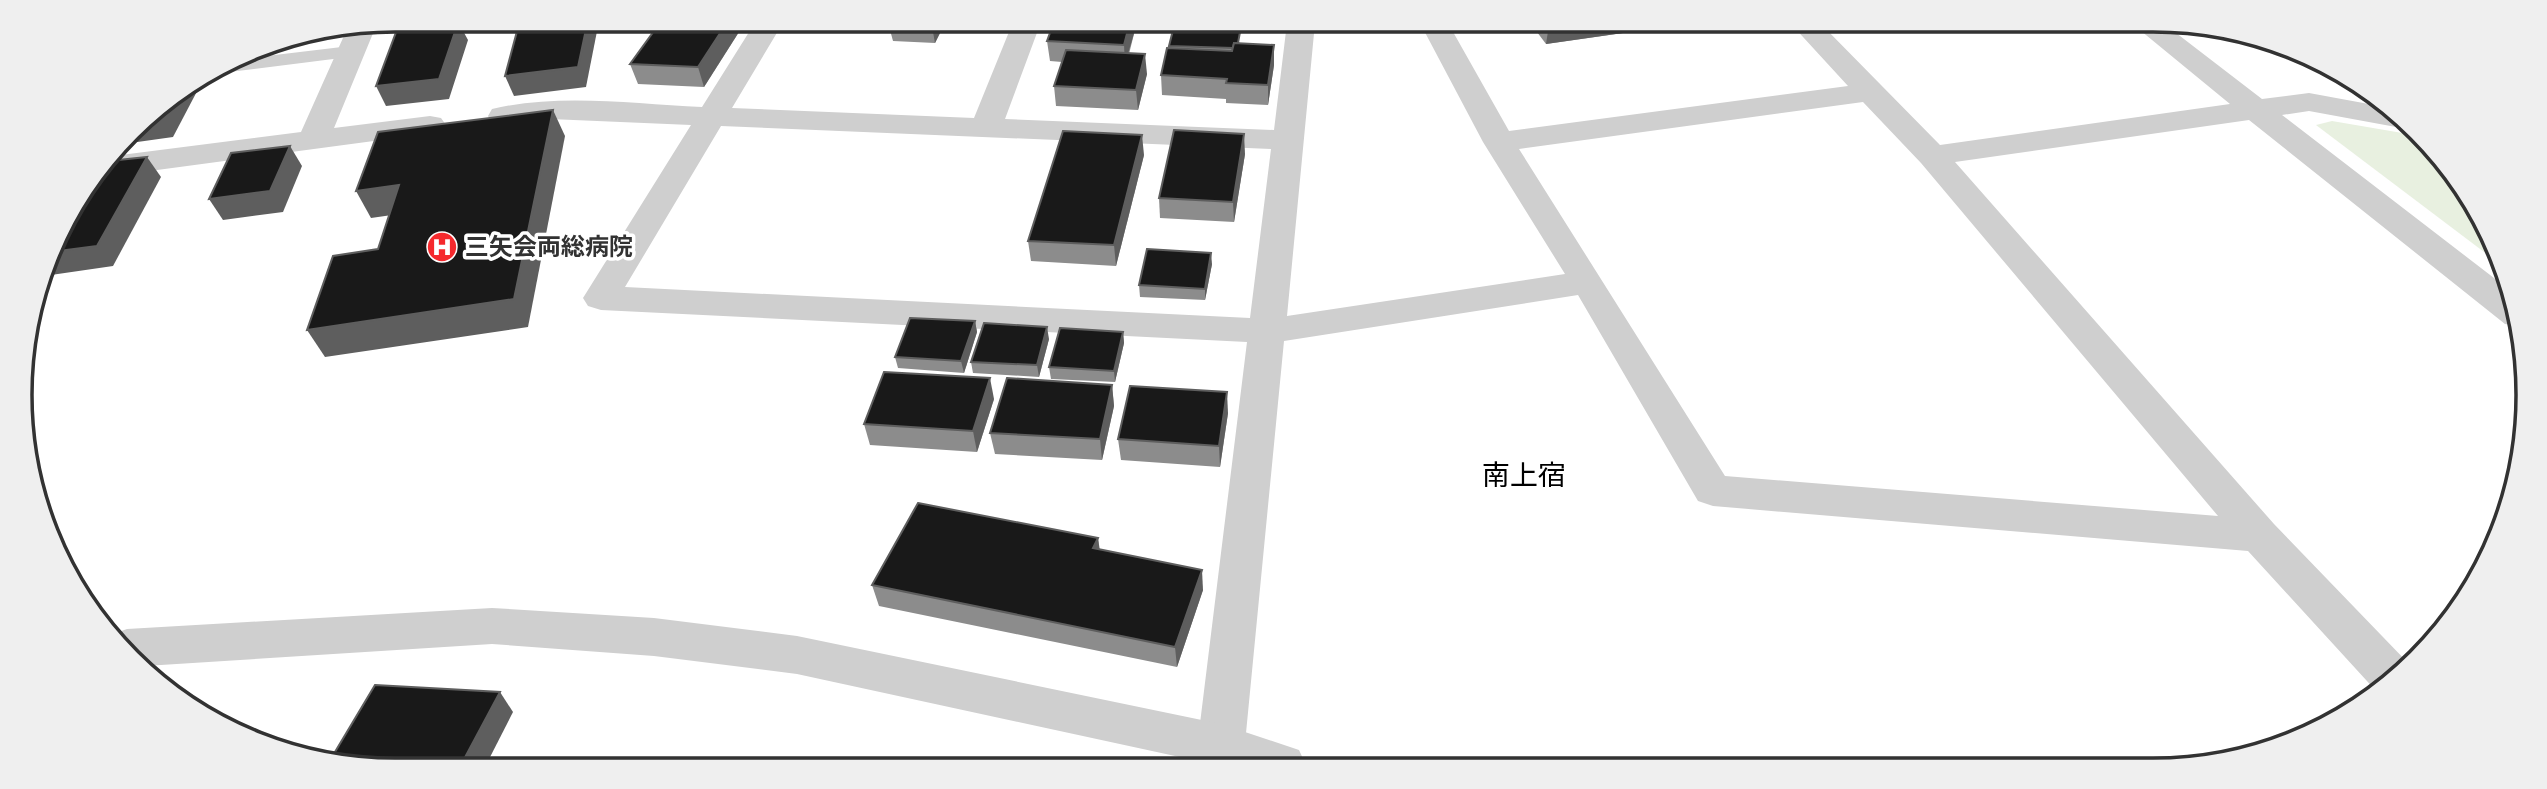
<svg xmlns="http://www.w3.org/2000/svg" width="2547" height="789" viewBox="0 0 2547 789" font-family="Raleway,'Noto Sans JP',sans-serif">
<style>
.green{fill:#e8f0e0}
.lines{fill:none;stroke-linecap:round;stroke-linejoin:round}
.service{fill:#cfcfcf;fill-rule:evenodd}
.minor{fill:#cfcfcf;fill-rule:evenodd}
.tertiary{fill:#cfcfcf;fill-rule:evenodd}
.wall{fill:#8c8c8c}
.shaded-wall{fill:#5e5e5e}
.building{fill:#191919;stroke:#5e5e5e;stroke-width:2}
.labels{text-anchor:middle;stroke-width:7;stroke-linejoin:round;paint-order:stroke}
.poi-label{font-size:24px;font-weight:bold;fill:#323232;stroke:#fff;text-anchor:start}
.quarter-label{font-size:28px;fill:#000;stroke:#fff}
.rim{fill:none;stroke:#323232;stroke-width:3.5}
</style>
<rect width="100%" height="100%" fill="#fff"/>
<path class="green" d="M2332,121l82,14 51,51 31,75 -180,-136z"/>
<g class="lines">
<path class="service" d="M350,46l7,2 3,4 -3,4 -136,17 -7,-2 18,-11z"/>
<g class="minor">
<path d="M756,21h28l-52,87 242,10 39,-96h28l-36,97 269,11 13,-107h28l-28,293 278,-42 -82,-132 -63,-119h28l61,108 339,-45 -56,-61h30l118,120 290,-41 -95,-78h32l95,73 47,-6 76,14 19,18 -8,2 -87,-16 -27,4 225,173 14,38 -16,-2 -256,-204 -294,42 319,362 136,141 -10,11 -23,16 -129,-141 -535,-45 -15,-5 -120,-206 -294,46 -41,423h-48l52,-422 -646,-32 -13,-4 -5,-8 108,-173 -141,-6 -47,6 -11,-2 -4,-7 4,-7c67,-16 142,-5 210,-2zM1863,102l58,61 297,353 -493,-40 -206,-327zM721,126l550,23 -21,169 -625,-31z"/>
<path d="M374,23l2,3 -42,102 96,-12 11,2 5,7 -5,7 -336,45 -6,-2 14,-19 188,-24 46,-103z"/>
</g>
<path class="tertiary" d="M492,608l162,10 143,18 424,88 78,26 7,15 -94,-1 -415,-90 -143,-18 -162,-12 -347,22 -32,-32 14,-5z"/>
</g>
<g class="wall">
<path d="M662,20l81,1 1,3 -40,63 -66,-3 -8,-20z"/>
<path d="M946,21l-11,22 -42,-2 -3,-11z"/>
<path d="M1054,22h81v8l-6,24 18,20 -9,36 -82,-4 -2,-20 8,-24 -12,-1 -3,-20z"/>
<path d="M1531,24h149l-1,1 -133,19z"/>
<path d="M1229,30l-1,2 12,11 34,22 -6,40 -42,-2v-4l-64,-4 -1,-20 8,-29z"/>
<path d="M1245,154l-11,68 -74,-4 -1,-20z"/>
<path d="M1144,155l-28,111 -85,-5 -3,-20z"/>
<path d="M1212,264l-7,36 -65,-3 -1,-12z"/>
<path d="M975,321l2,11 -13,41 -66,-5 -3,-11z"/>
<path d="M1123,332l1,11 -9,39 -64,-3 -2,-12z"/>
<path d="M1049,339l-10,38 -66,-4 -2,-11z"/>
<path d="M1112,385l2,21 -12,54 -107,-6 -5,-21z"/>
<path d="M994,399l-17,53 -107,-7 -6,-21z"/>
<path d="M1228,413l-8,54 -99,-7 -3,-21z"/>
<path d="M1098,538l1,11 104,41 -26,77 -298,-61 -7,-21z"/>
</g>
<g class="shaded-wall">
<path d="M397,19l79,1 -2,7 -12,2 6,11 -19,59 -63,7 -10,-20 29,-51z"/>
<path d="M588,20l11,1 -13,66 -72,9 -9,-20z"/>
<path d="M728,21h15l1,3 -40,63 -6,-20z"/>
<path d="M939,21h7l-11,22 -2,-11z"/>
<path d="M1130,22h5v8l-10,34 -1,-19z"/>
<path d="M1556,24h124l-1,1 -133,19 3,-19z"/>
<path d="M294,39l-4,9 -48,6 9,-6z"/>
<path d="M1274,45v20l-6,40v-20z"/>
<path d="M1145,54l2,20 -9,36 -2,-20z"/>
<path d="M204,77v1l-31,59 -50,7 19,-25 28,-21z"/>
<path d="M553,110l12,26 -37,191 -203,30 -18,-27z"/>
<path d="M1244,134l1,20 -11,68 -1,-20z"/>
<path d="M1142,135l2,20 -28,111 -2,-21z"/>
<path d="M290,146l12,20 -19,46 -60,8 -14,-21z"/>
<path d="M147,157l14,20 -48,89 -69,10 7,-24z"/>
<path d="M399,185l14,27 -42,6 -15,-27z"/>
<path d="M1211,253l1,11 -7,36v-11z"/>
<path d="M975,321l2,11 -13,41 -3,-12z"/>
<path d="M1047,327l2,12 -10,38 -2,-12z"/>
<path d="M1123,332l1,11 -9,39 -1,-11z"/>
<path d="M990,378l4,21 -17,53 -4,-21z"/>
<path d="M1112,385l2,21 -12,54 -2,-21z"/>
<path d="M1227,392l1,21 -8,54 -1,-21z"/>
<path d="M1098,538l3,20 -8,-10z"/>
<path d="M1202,570l1,20 -26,77 -2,-20z"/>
<path d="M500,692l13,20 -26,51h-25z"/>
</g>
<g class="building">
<path d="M459,20l-20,59 -63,7 22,-59z"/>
<path d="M520,20h68l-10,47 -73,9z"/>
<path d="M662,20l66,1 -30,46 -68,-3z"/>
<path d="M895,21h44l-6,11 -43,-2z"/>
<path d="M1054,22h76l-6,23 -77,-4z"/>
<path d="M1175,22l53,1 -2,9h14l-2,11h-4l-1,5 -64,-2z"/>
<path d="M1234,43l40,2 -6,40 -42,-2 1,-4 -66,-4 6,-27 65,3z"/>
<path d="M1066,50l79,4 -9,36 -82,-4z"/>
<path d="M170,98l-10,19 -18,2 5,-6z"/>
<path d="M553,110l-39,189 -207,31 26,-74 45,-7 21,-64 -43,6 22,-59z"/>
<path d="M1174,130l70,4 -11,68 -74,-4z"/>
<path d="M1063,131l79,4 -28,110 -86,-4z"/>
<path d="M290,146l-20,45 -61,8 22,-46z"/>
<path d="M147,157l-50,89 -46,6 7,-24 51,-67z"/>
<path d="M1147,249l64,4 -6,36 -66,-4z"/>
<path d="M910,318l65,3 -14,40 -66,-4z"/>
<path d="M984,323l63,4 -10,38 -66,-3z"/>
<path d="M1060,328l63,4 -9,39 -65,-4z"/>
<path d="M884,372l106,6 -17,53 -109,-7z"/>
<path d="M1007,378l105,7 -12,54 -110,-6z"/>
<path d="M1130,386l97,6 -8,54 -101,-7z"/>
<path d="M918,503l180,35 -5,10 109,22 -27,77 -303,-62z"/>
<path d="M375,685l125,7 -38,71 -133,-1z"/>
</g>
<defs>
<g id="hospital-disc" transform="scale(1.575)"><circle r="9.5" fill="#f5292d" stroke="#fff"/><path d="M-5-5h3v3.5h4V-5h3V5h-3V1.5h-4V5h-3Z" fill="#fff"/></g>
</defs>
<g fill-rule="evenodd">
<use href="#hospital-disc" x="442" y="247"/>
</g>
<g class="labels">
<g class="poi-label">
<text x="465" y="255">三矢会両総病院</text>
</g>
<g class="quarter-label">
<text x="1524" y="485">南上宿</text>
</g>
</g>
<path d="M0 0H2547V789H0ZM395 32H2153A363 363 0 0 1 2516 395V395A363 363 0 0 1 2153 758H395A363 363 0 0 1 32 395V395A363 363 0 0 1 395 32Z" fill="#efefef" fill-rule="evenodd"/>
<path class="rim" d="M395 32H2153A363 363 0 0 1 2516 395V395A363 363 0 0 1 2153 758H395A363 363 0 0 1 32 395V395A363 363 0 0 1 395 32Z"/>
</svg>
